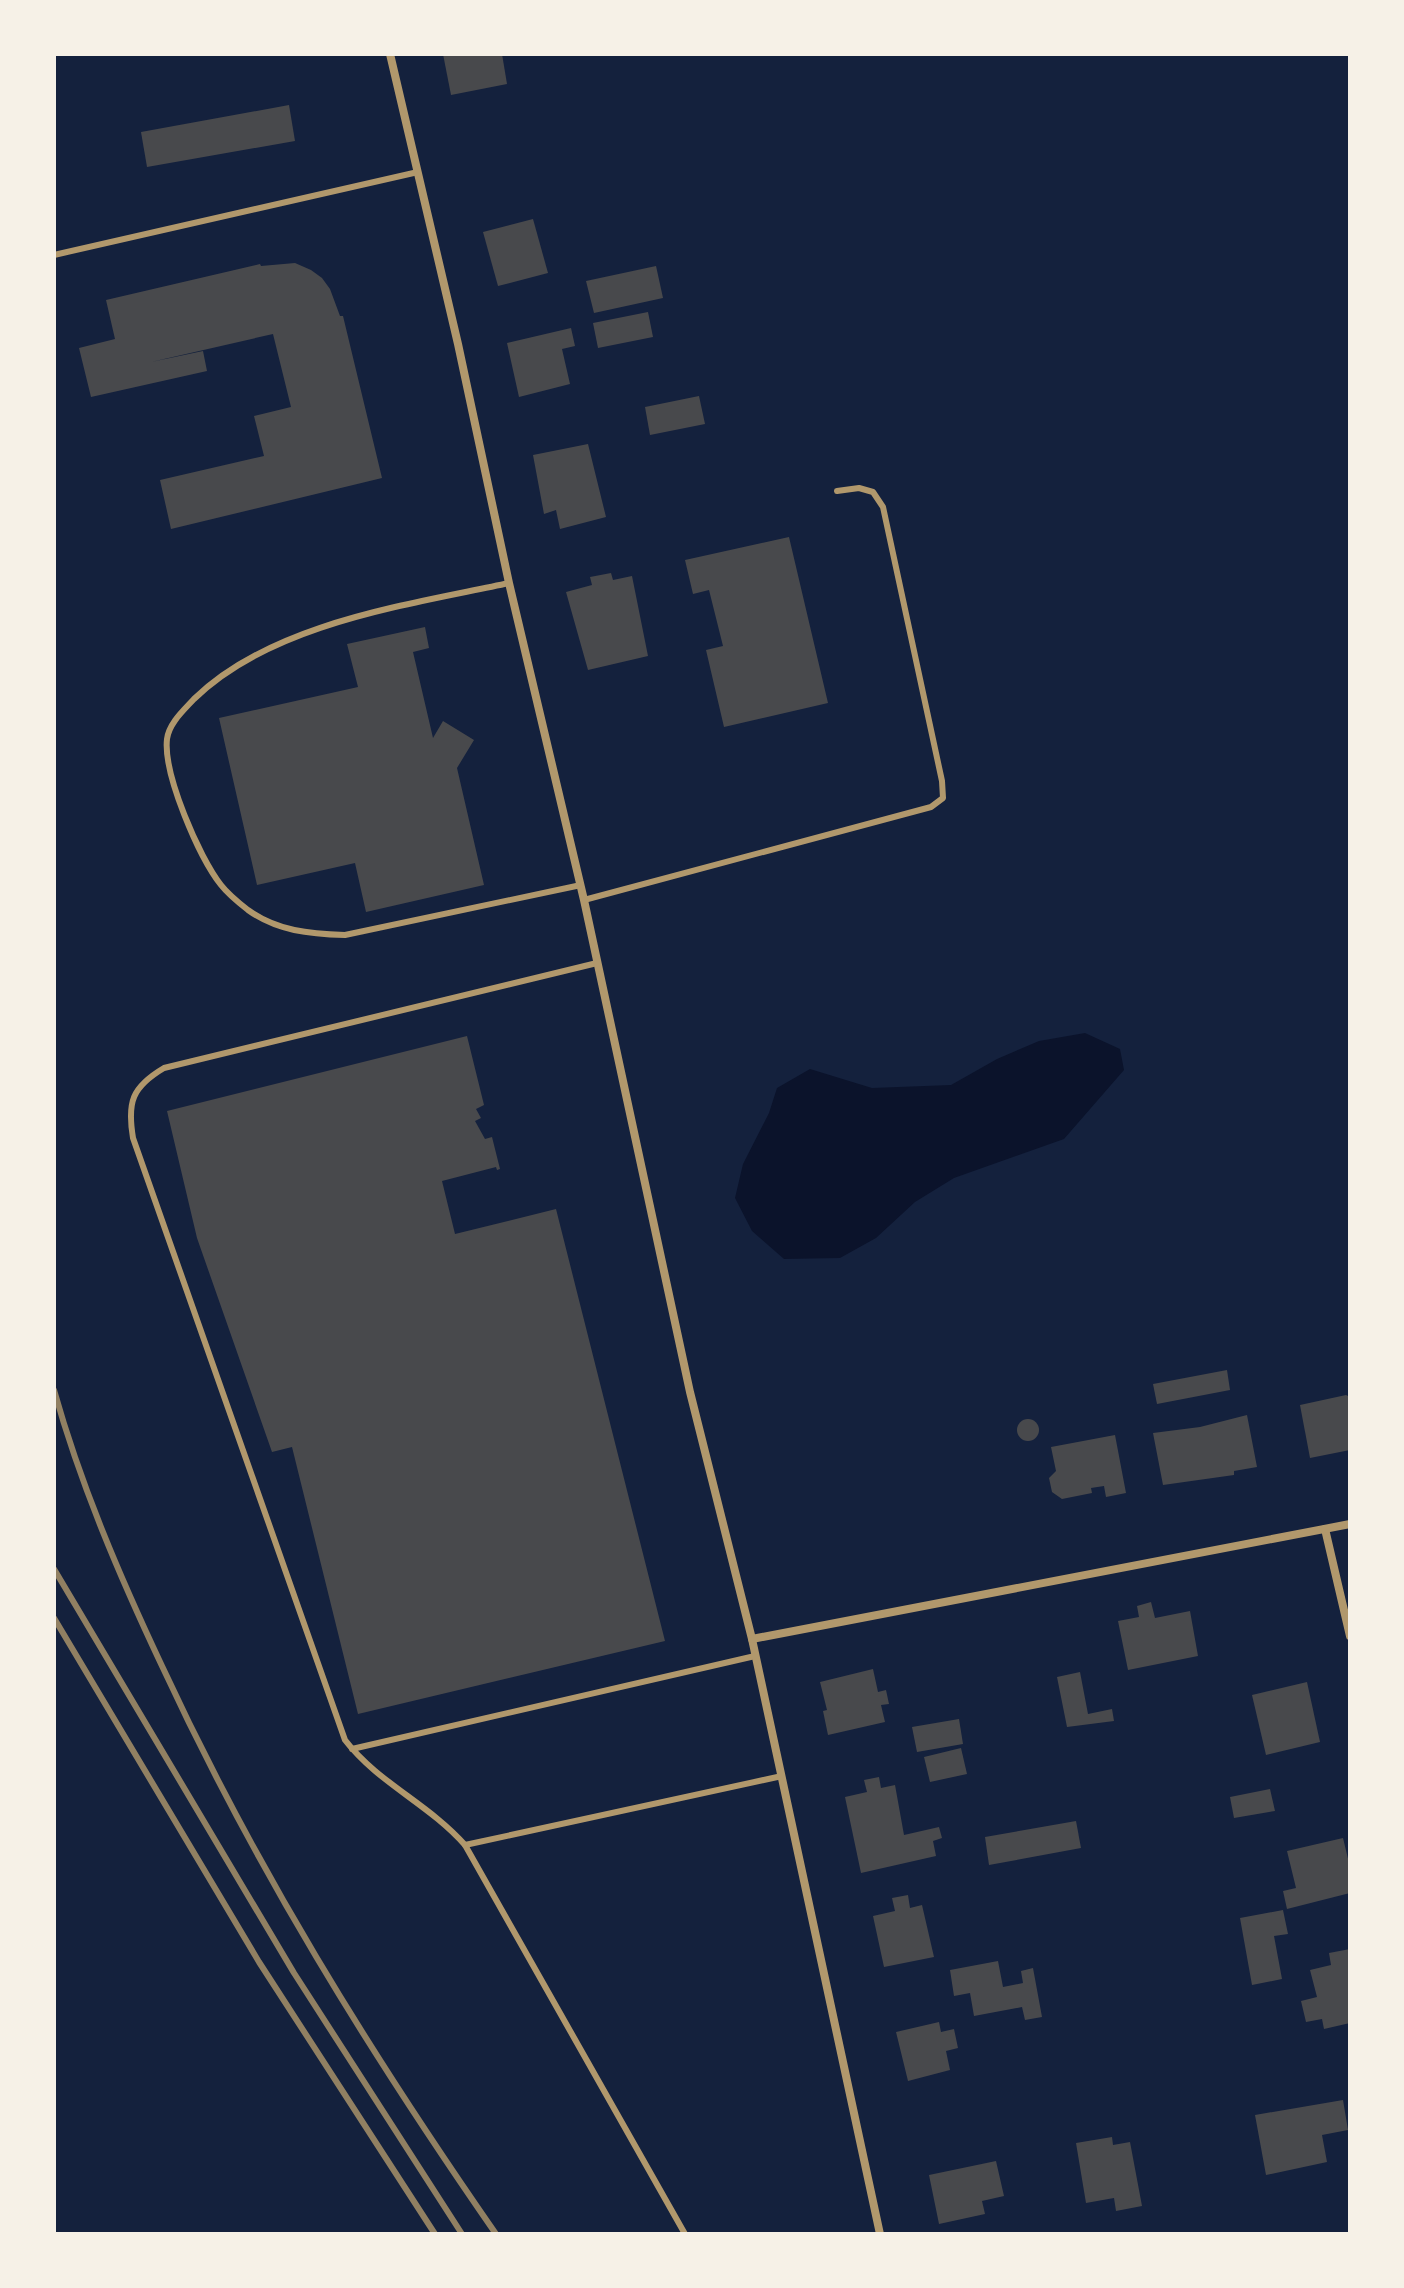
<svg xmlns="http://www.w3.org/2000/svg" width="1404" height="2288" viewBox="0 0 1404 2288" font-family="'PT Sans Narrow',sans-serif">
<style>
.water{fill:#0b132b}
.building{fill:#48494c}
.lines{fill:none;stroke-linecap:round;stroke-linejoin:round}
.service{stroke:#b1986c;stroke-width:6}
.minor{stroke:#b1986c;stroke-width:8}
.rail{stroke:#918062;stroke-width:6}
</style>
<rect width="100%" height="100%" fill="#14213d"/>
<path class="water" d="M1085,1033l35,16 4,21 -60,69 -110,39 -39,24 -39,36 -36,20 -56,1 -32,-28 -17,-33 8,-34 26,-51 8,-25 33,-19 62,19 79,-3 46,-26 42,-18z"/>
<g class="building">
<path d="M443,54h59l5,30 -56,11z"/>
<path d="M289,105l6,36 -148,26 -6,-35z"/>
<path d="M533,219l15,54 -50,13 -15,-54z"/>
<path d="M295,263l16,7 11,8 8,11 10,27h3l39,162 -211,51 -11,-49 104,-24 -10,-40 37,-9 -18,-73 -122,28 52,-11 4,20 -116,26 -12,-49 36,-9 -9,-39 154,-36 1,2z"/>
<path d="M656,266l7,32 -69,15 -8,-32z"/>
<path d="M648,312l5,25 -55,11 -5,-25z"/>
<path d="M571,328l4,18 -13,3 8,35 -51,13 -12,-54z"/>
<path d="M699,396l6,28 -55,11 -5,-28z"/>
<path d="M588,444l18,73 -46,12 -4,-19 -12,4 -11,-59z"/>
<path d="M789,537l39,166 -104,24 -18,-77 17,-4 -14,-56 -16,4 -8,-34z"/>
<path d="M611,573l2,7 19,-4 16,80 -60,14 -22,-78 26,-7 -2,-8z"/>
<path d="M425,627l4,21 -16,4 20,86 10,-17 31,19 -17,28 27,117 -118,27 -11,-49 -98,22 -38,-167 139,-31 -11,-43z"/>
<path d="M467,1036l17,69 -8,4 5,9 -6,3 10,18 7,-2 8,32 -3,1 -1,-3 -54,14 13,53 101,-25 109,432 -307,73 -66,-267 -20,5 -75,-214 -30,-127z"/>
<path d="M1227,1370l3,20 -73,14 -4,-20z"/>
<path d="M1346,1395l4,2v53l-40,8 -10,-53z"/>
<path d="M1247,1415l10,52 -23,4v4l-71,10 -10,-52 47,-6z"/>
<circle cx="1028" cy="1430" r="11"/>
<path d="M1115,1435l11,58 -20,4 -2,-11 -13,2 1,5 -30,6 -10,-7 -3,-14 7,-7 -5,-24z"/>
<path d="M1151,1602l4,16 35,-7 8,45 -70,14 -10,-49 21,-4 -2,-11z"/>
<path d="M873,1669l5,23 8,-2 3,14 -8,1 4,17 -57,13 -5,-24 4,-1 -7,-28z"/>
<path d="M1080,1672l8,42 24,-5 2,12 -47,6 -10,-50z"/>
<path d="M1307,1682l13,60 -54,13 -14,-60z"/>
<path d="M959,1719l4,25 -46,8 -5,-25z"/>
<path d="M961,1748l6,26 -37,8 -6,-25z"/>
<path d="M879,1777l2,11 14,-3 9,50 35,-8 3,11 -9,3 3,15 -75,17 -16,-76 22,-5 -3,-12z"/>
<path d="M1270,1789l5,22 -41,7 -4,-21z"/>
<path d="M1076,1821l5,27 -92,17 -4,-28z"/>
<path d="M1343,1838l7,29v26l-63,16 -4,-18 13,-3 -9,-37z"/>
<path d="M908,1895l2,13 12,-3 12,52 -50,10 -11,-51 22,-5 -3,-13z"/>
<path d="M1283,1910l5,24 -14,2 8,43 -30,6 -12,-67z"/>
<path d="M1350,1949v74l-26,6 -2,-10 -16,3 -5,-21 16,-4 -7,-27 21,-5 -2,-12z"/>
<path d="M998,1961l5,26 20,-4 -2,-12 12,-3 9,49 -17,3 -3,-13 -48,9 -4,-23 -16,3 -4,-26z"/>
<path d="M939,2022l2,10 13,-3 4,19 -12,3 4,19 -42,11 -12,-49z"/>
<path d="M1343,2100l5,30 -26,5 5,27 -61,13 -11,-60z"/>
<path d="M1112,2137l1,8 17,-3 12,64 -26,5 -2,-13 -28,5 -10,-60z"/>
<path d="M996,2161l8,35 -22,5 3,13 -46,10 -10,-49z"/>
</g>
<g class="lines">
<g class="service">
<path d="M54,255l364,-83"/>
<path d="M509,583c-102,22 -237,40 -315,116 -10,11 -25,24 -27,40 -4,35 32,118 54,146 7,9 18,18 27,25 29,21 62,24 97,25l236,-50"/>
<path d="M584,900l347,-93 12,-9 -1,-17 -59,-274 -10,-15 -14,-4 -22,3"/>
<path d="M597,963l-433,105c-32,19 -37,34 -31,70l212,602c33,43 84,64 120,105l220,389"/>
<path d="M352,1749l403,-93"/>
<path d="M465,1845l317,-69"/>
</g>
<g class="minor">
<path d="M390,54l68,290 51,239 75,317 106,492 62,247 128,595"/>
<path d="M1325,1529l25,107"/>
<path d="M752,1639l598,-115"/>
</g>
<g class="rail">
<path d="M54,1390c27,96 66,187 108,276 94,203 207,385 334,568"/>
<path d="M54,1569l240,404 168,261"/>
<path d="M54,1618l205,344 176,272"/>
</g>
</g>
<rect width="1404" height="2288" fill="none" stroke="#f6f1e7" stroke-width="112"/>
</svg>
